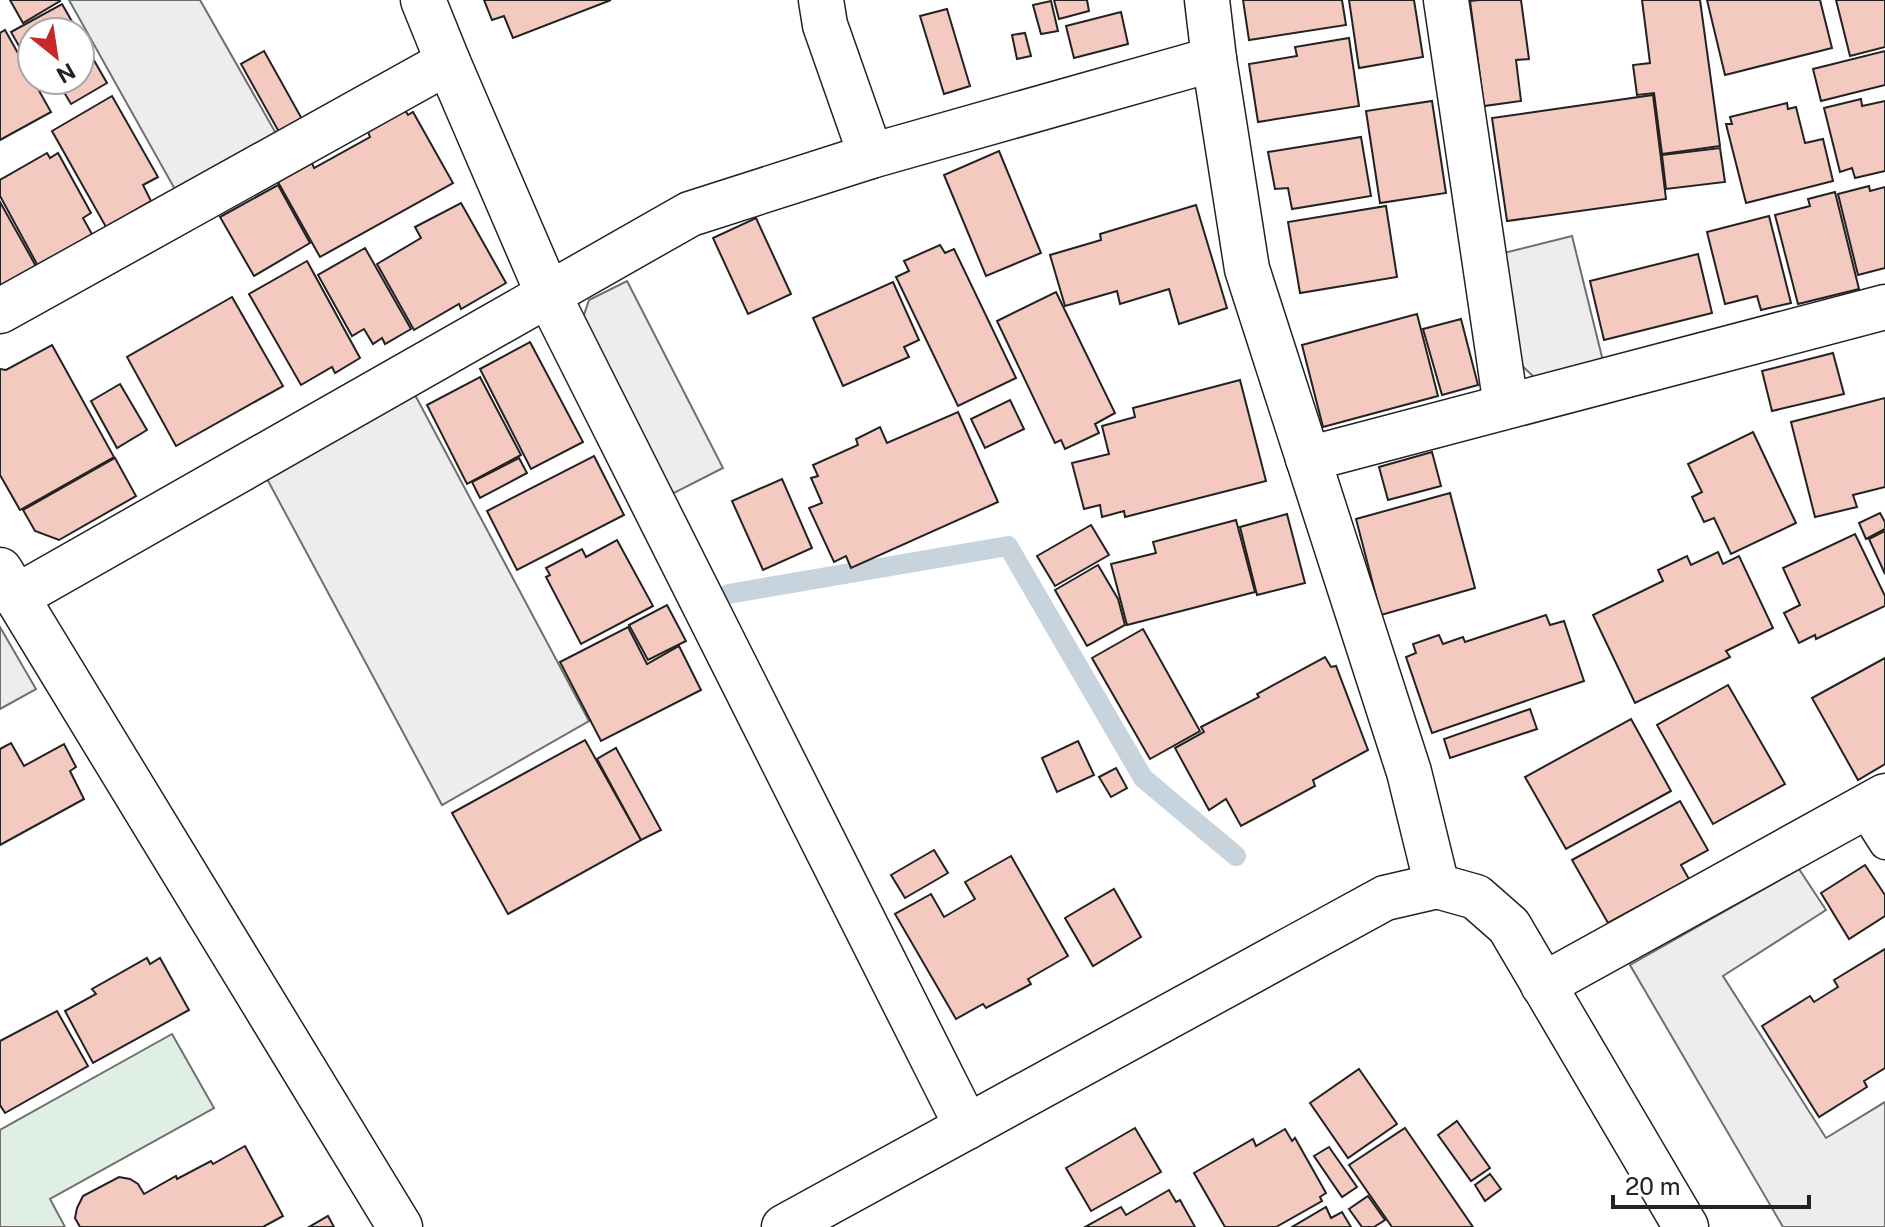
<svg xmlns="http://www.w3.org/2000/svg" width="1885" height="1227" viewBox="0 0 1885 1227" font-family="'Public Sans',sans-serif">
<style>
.green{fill:#e0efe3;stroke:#6f6f6f;stroke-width:2}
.parking{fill:#ededed;stroke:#6f6f6f;stroke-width:2}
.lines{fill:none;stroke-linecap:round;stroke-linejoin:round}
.stream{stroke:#c7d3dd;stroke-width:20}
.building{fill:#f3c9c0;stroke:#222;stroke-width:2}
.lane-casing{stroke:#222;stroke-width:33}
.street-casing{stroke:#222;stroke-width:47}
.secondary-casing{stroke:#222;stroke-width:47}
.lane{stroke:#fff;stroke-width:30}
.street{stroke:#fff;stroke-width:44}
.secondary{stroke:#fff;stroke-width:44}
</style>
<rect width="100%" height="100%" fill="#fff"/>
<path class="green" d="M172,1034l42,74 -164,91 15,28h-65v-97z"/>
<g class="parking">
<path d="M69,0h131l78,137 -101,56z"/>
<path d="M1572,236l31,125 -68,17 -18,-17 -13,-108z"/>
<path d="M627,281l96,187 -53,27 -89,-171 8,-24z"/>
<path d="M414,393l175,328 -147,84 -176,-328z"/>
<path d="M0,627l36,62 -36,20z"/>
<path d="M1799,869l27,41 -103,66 103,162 59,-36v125h-102l-153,-262z"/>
</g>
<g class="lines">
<path class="stream" d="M728,594l280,-48 135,232 93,78"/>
</g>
<g class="building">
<path d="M10,0h49l1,1 -37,22z"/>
<path d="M484,0h127l-98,38 -9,-22 -12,4z"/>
<path d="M1054,0h33l2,11 -30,8z"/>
<path d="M1243,0h99l4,25 -97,15z"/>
<path d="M1349,0h65l9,57 -64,11z"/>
<path d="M1479,0h42l8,59 -13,1 5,41 -37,5 -14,-105z"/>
<path d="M1642,0h58l20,146 -58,8 -8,-61 -17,2 -4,-30 17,-2z"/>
<path d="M1707,0h113l12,48 -107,27z"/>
<path d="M1836,0h49v47l-35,9z"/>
<path d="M1051,1l7,30 -17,3 -8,-29z"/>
<path d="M62,4l16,28h-46v37l-21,-37z"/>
<path d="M947,9l23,77 -26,8 -24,-78z"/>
<path d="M1121,12l7,32 -54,14 -8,-32z"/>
<path d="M5,30l46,82 -51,28v-107z"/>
<path d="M1025,33l6,23 -14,3 -5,-24z"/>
<path d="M80,36l27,47 -36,21 -13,-22 -14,8 -6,-10h42z"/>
<path d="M1349,38l10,68 -101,16 -9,-58 48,-8 -2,-9z"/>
<path d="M264,51l38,68 -23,13 -38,-68z"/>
<path d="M1885,51v34l-64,16 -8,-32z"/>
<path d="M1653,95l13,104 -159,22 -15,-103z"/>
<path d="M112,96l46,81 -15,8 8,16 -45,26 -54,-96z"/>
<path d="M1861,99l1,7 23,-5v70l-30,7 -3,-10 -12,4 -16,-64z"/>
<path d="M1432,101l14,92 -66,10 -14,-92z"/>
<path d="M1787,103l1,6 8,-2 9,36 18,-4 10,42 -87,22 -20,-79h6l-2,-7z"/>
<path d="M405,110l3,5 5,-3 40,71 -133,74 -42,-75 34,-19 2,5 56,-31 -2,-5z"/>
<path d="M1361,137l10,59 -79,13 -4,-21 -13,1 -7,-37z"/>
<path d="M1720,148l5,34 -59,7 -4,-34z"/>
<path d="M999,151l42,102 -55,23 -42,-101z"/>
<path d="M47,153l3,5 8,-5 33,60 -8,5 10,18 -55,30 -38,-70v-16z"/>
<path d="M278,185l32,58 -56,33 -34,-59z"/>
<path d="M1869,186l1,5 15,-4v81l-27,7 -20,-81z"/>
<path d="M1835,192l24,97 -61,15 -23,-89 35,-9 -2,-7z"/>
<path d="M0,202l37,66 -37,20z"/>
<path d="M461,203l45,80 -45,26 -2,-5 -45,26 -37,-66 44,-26 -6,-11z"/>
<path d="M1196,205l31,103 -48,16 -10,-35 -49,15 -3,-13 -52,15 -15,-51 51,-15 -1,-6z"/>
<path d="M1386,206l11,71 -97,16 -12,-71z"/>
<path d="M1769,216l22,87 -30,7 -4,-14 -32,8 -18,-72z"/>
<path d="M756,218l35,76 -43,20 -35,-76z"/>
<path d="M940,245l5,8 9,-4 62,129 -58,28 -62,-129 13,-6 -5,-10z"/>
<path d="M365,248l46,81 -26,15 -3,-6 -9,6 -9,-15 -12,7 -34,-61z"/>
<path d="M1698,254l14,59 -108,27 -14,-59z"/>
<path d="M307,261l53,97 -25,15 -3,-6 -31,18 -52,-91z"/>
<path d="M893,282l26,58 -15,7 5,10 -66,29 -30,-68z"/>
<path d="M1056,292l59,121 -20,11 4,9 -34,16 -4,-9 -6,3 -58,-122z"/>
<path d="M232,297l51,89 -107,60 -49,-89z"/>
<path d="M1417,314l21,82 -115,31 -21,-82z"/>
<path d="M1461,319l17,66 -36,10 -19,-66z"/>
<path d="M530,342l53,100 -52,27 -51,-100z"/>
<path d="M52,345l62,112 -94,53 -20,-35v-106l6,1z"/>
<path d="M1833,353l11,41 -72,17 -10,-40z"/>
<path d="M480,377l41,78 -54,29 -40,-79z"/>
<path d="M1240,380l26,101 -141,36 -1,-6 -22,6 -2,-12 -16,4 -12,-46 37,-9 -7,-28 33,-9 -2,-9z"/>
<path d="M120,384l27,46 -30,18 -26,-47z"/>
<path d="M1885,398v89l-32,8 4,12 -42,10 -24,-95z"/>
<path d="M1010,400l14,29 -39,19 -14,-29z"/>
<path d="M958,412l40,90 -147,66 -5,-12 -12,6 -25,-54 13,-5 -11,-25 7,-2 -5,-11 45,-20 -2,-6 24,-12 7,16z"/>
<path d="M1753,432l43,91 -65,31 -17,-36 -10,4 -12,-25 10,-5 -14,-28z"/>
<path d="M1432,452l9,34 -53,14 -9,-33z"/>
<path d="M594,456l30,59 -107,55 -30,-59z"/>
<path d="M115,458l21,38 -77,44 -24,-9 -12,-21z"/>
<path d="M519,458l8,15 -47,25 -8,-16z"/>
<path d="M782,479l30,69 -49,22 -31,-69z"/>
<path d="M1450,493l25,95 -94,27 -25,-96z"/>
<path d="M1880,513l5,9v7l-19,10 -7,-16z"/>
<path d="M1287,514l18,69 -48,12 -17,-68z"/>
<path d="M1236,520l19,72 -128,33 -16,-61 45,-11 -3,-11z"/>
<path d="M1091,525l18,30 -54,31 -18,-30z"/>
<path d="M1885,531v43l-16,-35z"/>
<path d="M1855,534l30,62v10l-69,33 -1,-4 -16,8 -15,-30 16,-8 -17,-37z"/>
<path d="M617,540l36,66 -72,38 -35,-67 4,-2 -4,-7 36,-19 4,8z"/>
<path d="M1718,552l5,12 16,-8 34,72 -47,23 4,6 -95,46 -42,-88 70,-34 -5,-11 29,-14 4,9z"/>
<path d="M1098,565l20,34 7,26 -38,21 -32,-56z"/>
<path d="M667,605l19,36 -38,19 -19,-35z"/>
<path d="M1546,615l4,10 14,-4 20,60 -152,52 -26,-76 10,-4 -3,-9 26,-9 4,9 20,-7 2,5z"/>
<path d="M628,627l19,37 32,-18 22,44 -100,51 -41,-79z"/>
<path d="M1143,629l57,102 -50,28 -58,-101z"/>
<path d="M1325,657l6,10 5,-1 32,84 -55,30 2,6 -74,40 -15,-27 -17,11 -34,-62 29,-16 -3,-5 58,-30 -2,-3z"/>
<path d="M1885,658v106l-27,16 -46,-82z"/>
<path d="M1728,685l57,99 -72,40 -56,-99z"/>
<path d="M1530,709l7,20 -87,29 -6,-19z"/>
<path d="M1631,719l40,72 -105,58 -41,-72z"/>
<path d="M585,740l56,100 -133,74 -56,-101z"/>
<path d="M1078,741l16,34 -37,17 -15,-34z"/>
<path d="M11,743l13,23 40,-22 12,23 -6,4 14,28 -84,46v-96z"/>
<path d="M616,748l45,82 -20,10 -44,-81z"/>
<path d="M1116,768l11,20 -16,9 -12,-20z"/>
<path d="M1680,801l28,49 -27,15 8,14 -81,44 -36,-63z"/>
<path d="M934,850l14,23 -43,25 -14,-23z"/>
<path d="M1011,856l57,100 -40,23 3,5 -45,24 -3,-4 -27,15 -61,-105 36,-20 13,23 31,-18 -10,-17z"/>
<path d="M1865,865l20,30v21l-36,23 -28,-46z"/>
<path d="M1114,889l27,48 -48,29 -28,-48z"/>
<path d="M1885,949v119l-21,13 3,6 -48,30 -57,-91 48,-30 4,6 24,-15 -4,-7z"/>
<path d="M147,958l3,6 10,-6 29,52 -96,53 -28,-52 31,-17 -4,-5z"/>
<path d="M57,1011l31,55 -83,47 -5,-8v-64z"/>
<path d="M1359,1069l38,55 -49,34 -38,-55z"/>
<path d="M1457,1121l33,47 -19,13 -33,-46z"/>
<path d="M1135,1128l26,44 -70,39 -25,-43z"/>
<path d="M1405,1128l68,99h-81l-43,-62z"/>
<path d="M1285,1129l7,12 3,-3 31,55 -6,4 2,4 -46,26h-51l-31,-54 59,-34 3,7z"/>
<path d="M245,1146l38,70 -20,11h-183l-5,-9 2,-10 6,-12 36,-19 11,2 8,5 6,10 32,-18 1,3 34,-18 2,3z"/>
<path d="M1329,1147l28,40 -15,10 -28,-41z"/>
<path d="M1490,1174l11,15 -16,12 -10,-16z"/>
<path d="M1169,1190l7,12 4,-2 15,27h-110l36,-20 5,8z"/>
<path d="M1368,1196l17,24 -11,7h-12l-13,-18z"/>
<path d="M1326,1207l5,11 11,-6 9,15h-59z"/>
<path d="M328,1216l6,11h-25z"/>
</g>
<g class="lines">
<g class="lane-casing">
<path id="lane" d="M1862,808l23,36"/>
</g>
<g class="street-casing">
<g id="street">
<path d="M423,0l25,62 100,232 419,833"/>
<path d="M821,0l4,25 46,131"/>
<path d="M1207,0l7,59 33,210 162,503 28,114"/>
<path d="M1446,0l60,406"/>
<path d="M0,311l448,-249"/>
<path d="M1308,459l577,-152"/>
<path d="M0,570l400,657"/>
<path d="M16,597l674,-383 181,-58 343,-97"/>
<path d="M1543,985l342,-189"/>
</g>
</g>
<g class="secondary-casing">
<path id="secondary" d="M784,1227l601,-329 52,-12 39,11 33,29 177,301"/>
</g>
<use href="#lane" class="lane"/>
<use href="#street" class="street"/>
<use href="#secondary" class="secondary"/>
</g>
<g transform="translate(56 56) rotate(150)"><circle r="38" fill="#ffffff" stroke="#a7a7a7" stroke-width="2"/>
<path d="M0-6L14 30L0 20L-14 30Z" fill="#c62828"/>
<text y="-12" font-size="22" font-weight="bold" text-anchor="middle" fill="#222222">N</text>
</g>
<path d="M1613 1195v12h196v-12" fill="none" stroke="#222222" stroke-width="4"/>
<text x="1625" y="1195" font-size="24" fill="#222222" stroke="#ffffff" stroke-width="6" paint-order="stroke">20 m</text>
</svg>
